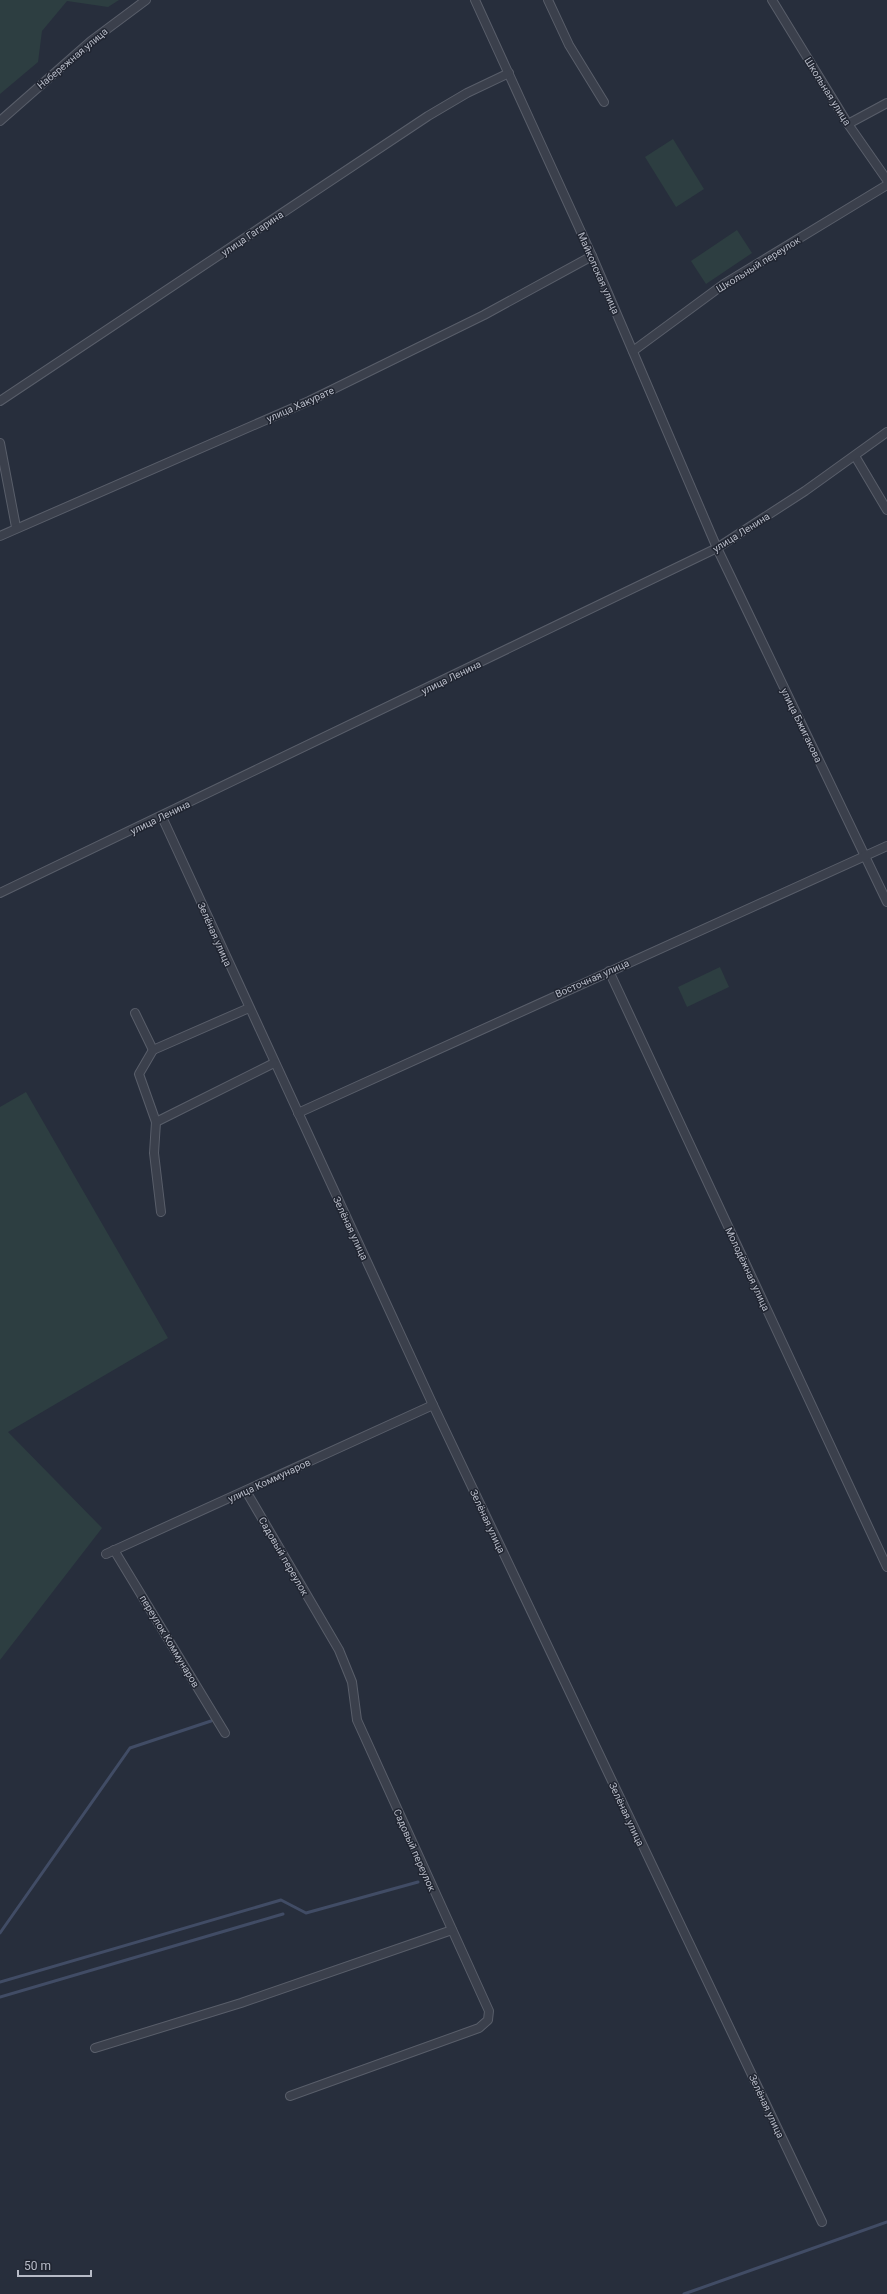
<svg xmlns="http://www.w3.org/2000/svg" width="887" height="2294" viewBox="0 0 887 2294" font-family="Roboto,sans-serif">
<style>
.green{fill:#2d3e41}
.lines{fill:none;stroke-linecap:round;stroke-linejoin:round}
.stream{stroke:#414c65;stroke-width:3}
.street-casing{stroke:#595e6a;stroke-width:10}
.street{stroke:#3b404c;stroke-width:8}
.labels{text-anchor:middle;stroke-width:3;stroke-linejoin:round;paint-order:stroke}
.street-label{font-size:10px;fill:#b7bbc7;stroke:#202531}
</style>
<rect width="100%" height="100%" fill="#272e3c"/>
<g class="green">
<path d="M0,0h119l-11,7 -41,-6 -25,30 -4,31 -38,32z"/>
<path d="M673,139l31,50 -28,18 -31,-50z"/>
<path d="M737,230l15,23 -46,31 -15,-23z"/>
<path d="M720,967l9,20 -42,20 -9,-20z"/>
<path d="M26,1092l142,246 -160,94 94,96 -102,132v-553z"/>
</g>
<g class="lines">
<g class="stream">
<path d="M0,1933l130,-185 81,-27"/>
<path d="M0,1982l281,-82 25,13 112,-31"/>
<path d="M0,1997l283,-83"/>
<path d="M684,2294l203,-72"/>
</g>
<g class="street-casing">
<g id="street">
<path d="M475,0l117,256 125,292 170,354"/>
<path d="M548,0l21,45 35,57"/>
<path d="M772,0l76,124 39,56"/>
<path d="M0,121l91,-80 55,-41"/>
<path d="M848,124l39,-21"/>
<path d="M633,351l91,-67 163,-99"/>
<path d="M0,401l428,-285 39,-23 42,-20"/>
<path d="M0,443l16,84"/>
<path d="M855,456l32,54"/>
<path d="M0,536l309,-135 175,-86 108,-59"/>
<path d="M162,817l271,588 389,817"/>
<path d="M0,893l717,-345 88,-57 82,-59"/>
<path d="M609,971l278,596"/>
<path d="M135,1013l18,37 96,-42"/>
<path d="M153,1050l-14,24 17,48"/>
<path d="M298,1113l589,-267"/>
<path d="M161,1212l-7,-59 2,-31 118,-59"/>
<path d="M246,1491l93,159 13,32 5,38 132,291 -1,9 -9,8 -189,68"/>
<path d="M114,1550l111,183"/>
<path d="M106,1554l327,-149"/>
<path d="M95,2048l146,-45 211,-73"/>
</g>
</g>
<use href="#street" class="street"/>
</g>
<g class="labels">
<g class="street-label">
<text transform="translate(72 58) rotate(-40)" y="4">Набережная улица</text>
<text transform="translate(828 91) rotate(58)" y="4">Школьная улица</text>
<text transform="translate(252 233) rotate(-34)" y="4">улица Гагарина</text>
<text transform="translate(758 264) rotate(-32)" y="4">Школьный переулок</text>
<text transform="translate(599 273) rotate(66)" y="4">Майкопская улица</text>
<text transform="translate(300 404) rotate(-24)" y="4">улица Хакурате</text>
<text transform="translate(741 532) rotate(-32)" y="4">улица Ленина</text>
<text transform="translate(451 677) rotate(-26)" y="4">улица Ленина</text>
<text transform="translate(802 725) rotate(64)" y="4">улица Бжигакова</text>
<text transform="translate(160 817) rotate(-26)" y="4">улица Ленина</text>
<text transform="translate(215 934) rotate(66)" y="4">Зелёная улица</text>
<text transform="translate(592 978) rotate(-24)" y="4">Восточная улица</text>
<text transform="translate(351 1228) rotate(65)" y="4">Зелёная улица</text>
<text transform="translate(748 1269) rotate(65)" y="4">Молодёжная улица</text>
<text transform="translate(269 1480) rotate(-25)" y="4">улица Коммунаров</text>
<text transform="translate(488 1521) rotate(65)" y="4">Зелёная улица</text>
<text transform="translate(284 1556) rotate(60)" y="4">Садовый переулок</text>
<text transform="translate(170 1641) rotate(59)" y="4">переулок Коммунаров</text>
<text transform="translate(627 1814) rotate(65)" y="4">Зелёная улица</text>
<text transform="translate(415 1850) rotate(66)" y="4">Садовый переулок</text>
<text transform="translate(767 2106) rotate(65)" y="4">Зелёная улица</text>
</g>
</g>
<path d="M18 2270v6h73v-6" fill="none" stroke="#b7bbc7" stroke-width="2"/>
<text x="24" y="2270" font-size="12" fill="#b7bbc7" stroke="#202531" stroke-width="3" paint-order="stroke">50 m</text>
</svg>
